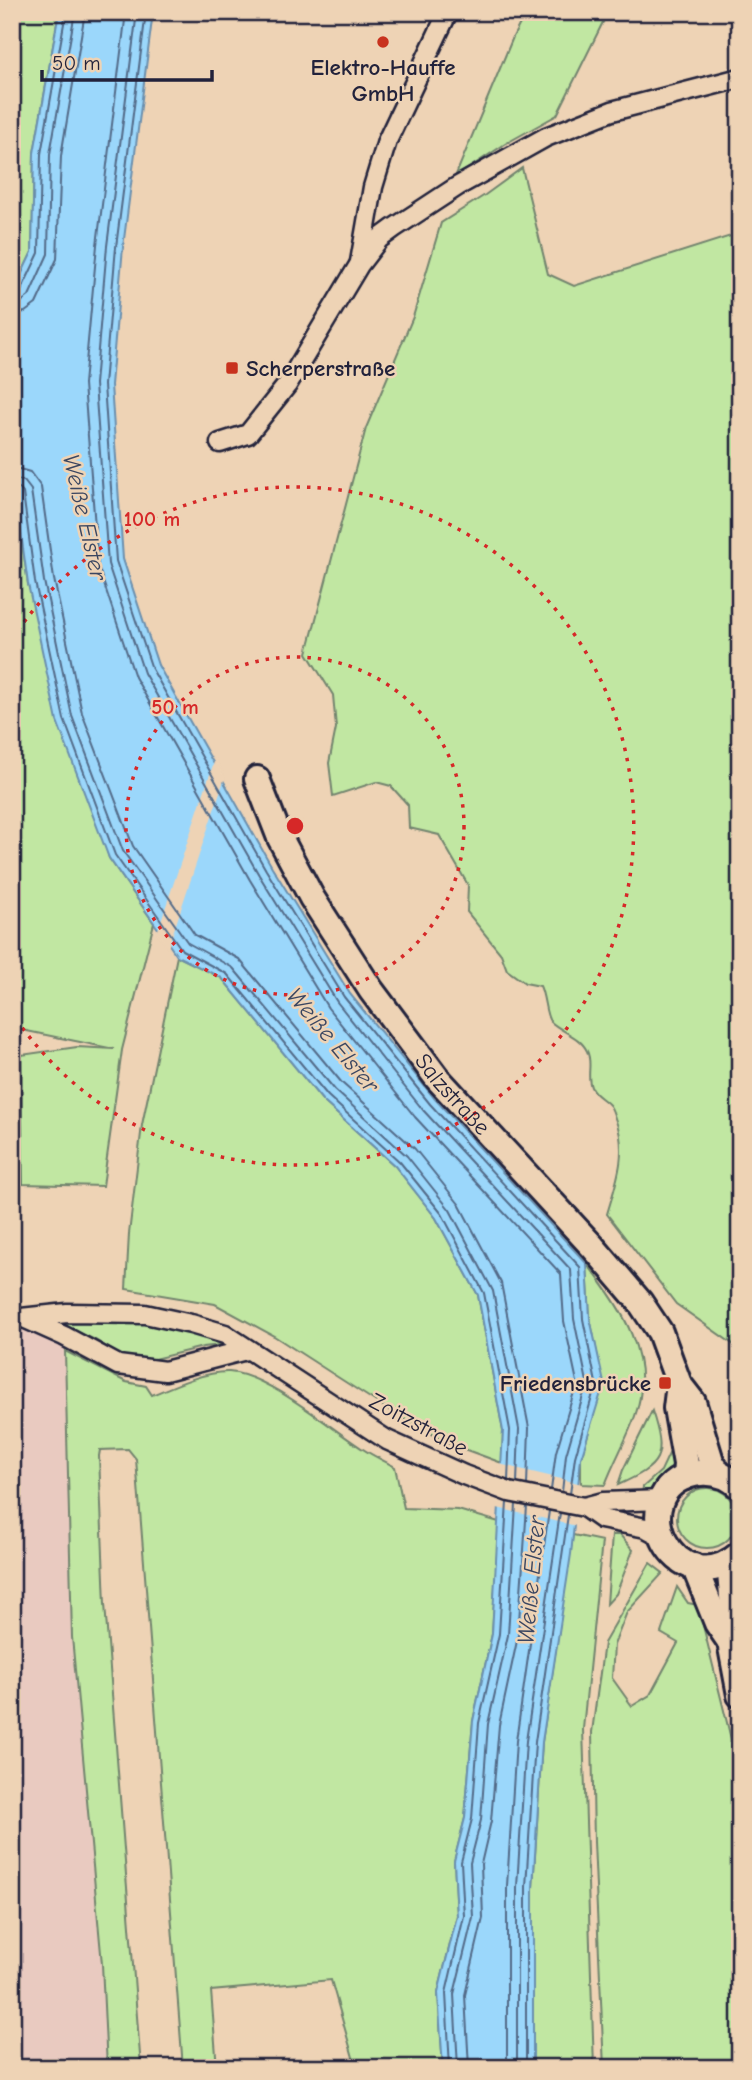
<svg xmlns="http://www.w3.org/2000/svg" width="752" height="2080" viewBox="0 0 752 2080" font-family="'Comic Neue',sans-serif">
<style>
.built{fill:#e9cac0}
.green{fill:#c1e7a2;stroke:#72846e;stroke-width:2}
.water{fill:#9bd7fb;stroke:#6b8fae;stroke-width:2}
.pier{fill:#eed3b5}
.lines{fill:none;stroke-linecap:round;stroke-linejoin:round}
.shore{stroke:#526a88;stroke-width:2}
.minor-casing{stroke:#22223b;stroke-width:23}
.secondary-casing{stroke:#22223b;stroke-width:30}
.minor{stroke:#eed3b5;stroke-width:18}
.secondary{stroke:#eed3b5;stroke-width:24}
.ring{fill:none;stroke:#d62828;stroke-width:3.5;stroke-dasharray:3.5 7}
.poi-dot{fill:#c8321e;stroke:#eed3b5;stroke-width:2.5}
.labels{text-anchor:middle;stroke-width:5;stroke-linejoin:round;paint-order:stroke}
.poi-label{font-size:23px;font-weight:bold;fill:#22223b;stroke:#eed3b5}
.street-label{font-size:23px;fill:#22223b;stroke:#eed3b5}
.water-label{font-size:24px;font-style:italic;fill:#3a4661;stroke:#eed3b5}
.centre{fill:#d62828;stroke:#eed3b5;stroke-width:3.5}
.ring-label{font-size:21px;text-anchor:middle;font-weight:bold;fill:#d62828;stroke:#eed3b5;stroke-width:5;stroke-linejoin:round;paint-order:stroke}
</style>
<rect width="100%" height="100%" fill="#eed3b5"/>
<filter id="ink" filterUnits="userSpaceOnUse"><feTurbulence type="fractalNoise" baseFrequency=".0143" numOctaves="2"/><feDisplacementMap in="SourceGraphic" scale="14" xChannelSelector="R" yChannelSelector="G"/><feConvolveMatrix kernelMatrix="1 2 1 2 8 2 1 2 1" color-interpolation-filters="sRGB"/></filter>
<g filter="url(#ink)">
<path class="built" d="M12,1319l52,24 8,294 30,327 5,104h-95z"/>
<g class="green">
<path d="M12,12h47l-25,141 -2,99 -20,42z"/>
<path d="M526,12h82l-51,103 -52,29 -50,33 58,-140z"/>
<path d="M522,168l26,106 26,12 166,-53v1116l-64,-45 -69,-90c9,-31 21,-61 9,-93 -2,-5 -3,-11 -6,-15 -5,-7 -15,-10 -19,-19 -5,-12 2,-24 -4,-36 -7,-15 -26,-19 -37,-30 -5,-6 -5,-25 -10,-35l-15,-3 -18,-13 -6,-16 -34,-42 1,-27 -29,-50 -30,-7 -1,-23 -17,-19 -15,-4 -43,14 -4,-33 7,-35 -3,-33 -26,-42 59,-225 47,-111 28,-94 44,-28z"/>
<path d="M12,469l16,115 81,274 45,65 -32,127 -19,136 -80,-2 -2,-129 56,-8 37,2 -102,-21z"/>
<path d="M177,956l45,22 101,123 72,65 41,52 42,77 25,136 -1,32 -49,-18 -55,-29 -124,-80 -59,-32 -89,-15 3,-55 13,-109z"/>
<path d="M587,1264c34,42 69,95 48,152 -8,23 -21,45 -30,69l-24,-1v-26l22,-75 -13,-65z"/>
<path d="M61,1319l89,4 69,18 2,4 -18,2 -53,13 -25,-2 -30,-18 -34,-16z"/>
<path d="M65,1351l61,31 20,4 6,9c21,-9 54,-24 77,-23 38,2 101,56 134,77 10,7 22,12 32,18l9,41 54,2 41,12 -7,112 -19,87 -8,97 -11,43 3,54 -19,78 5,75h-87l-25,-88 -120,11 6,77h-34l-47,-609 -8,-10 -28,1 -1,6 6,148 36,464h-34l-5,-104 -30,-327z"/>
<path d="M652,1411c15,46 10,54 -34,74l5,-15z"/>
<path d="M675,1441c0,7 3,16 1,23 -3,15 -21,26 -34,29l1,-6 18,-16z"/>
<circle cx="707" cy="1518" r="30"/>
<path d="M573,1535l29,6 -19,188 11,339h-61v-179l9,-147z"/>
<path d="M612,1535h8l13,15 -17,44 -9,10z"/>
<path d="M650,1563l13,10 -36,39 -13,33 -2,33 20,28 18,-11 28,-52 -17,-10 16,-46 11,16 10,2 34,138 8,44v281h-136l-10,-226 -2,-110 12,-89z"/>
</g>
<path class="water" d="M59,12h94l-30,235 -12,138 12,174 35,106 114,202 78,127 85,105 152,165 3,54 14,65 -23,75 -10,96 -29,188 -9,145v181h-90l-5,-75 19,-77 -3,-55 11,-43 8,-97 19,-87 11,-203 -25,-136 -42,-77 -41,-52 -72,-65 -101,-123 -45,-22 -68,-98 -52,-137 -29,-137 -16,-115v-175l20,-42 2,-99z"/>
<g class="pier">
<path d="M215,759l10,18 -57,171 -11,-15z"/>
<path d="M499,1464l83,20 -5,42 -80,-18z"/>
</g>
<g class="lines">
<g class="shore">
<path d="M126,12l-29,233 -13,139 14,182 37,111 115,203 78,128 87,109 146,157 3,47 13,61 -21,70 -5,38"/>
<path d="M137,12l-30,234 -12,138 13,180 36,109 115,202 78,127 86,108 148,160 3,49 13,63 -21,73 -4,37"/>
<path d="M146,12l-30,235 -12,138 12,176 36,108 114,201 78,127 86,107 150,163 3,52 13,64 -21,74 -5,37"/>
<path d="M12,295l9,-4 18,-38 2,-99 25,-142"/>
<path d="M12,304l9,-2 8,-6 19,-42 2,-100 25,-142"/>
<path d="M12,314l13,-2 11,-8 21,-45 4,-103 24,-144"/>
<path d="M12,467l18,5 11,15 13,92 28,134 51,133 62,89 44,24 103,124 73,66 44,55 42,79 28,145 -2,57"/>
<path d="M12,478l12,3 7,9 13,91 28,135 51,135 65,92 45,25 102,122 72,66 43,54 43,81 26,138 -2,54"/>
<path d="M12,486l7,2 4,5 12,89 29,137 51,136 67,95 45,24 101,122 72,66 42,52 42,79 26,137 -2,51"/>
<path d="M450,2068l-4,-75 18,-77 -3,-54 11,-43 7,-96 20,-89 8,-132"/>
<path d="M458,2068l-4,-74 19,-77 -3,-54 11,-43 7,-96 20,-89 8,-131"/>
<path d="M469,2068l-4,-73 18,-77 -2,-54 10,-43 8,-96 19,-89 9,-130"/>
<path d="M507,2068v-182l9,-145 33,-230"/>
<path d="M517,2068v-181l9,-146 34,-228"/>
<path d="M526,2068v-181l9,-145 33,-227"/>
</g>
<g class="minor-casing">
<g id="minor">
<path d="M360,262l13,-75 14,-46 61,-129"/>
<path d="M220,443l28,-9 39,-49 72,-120 20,-26 15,-11 64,-42 88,-49 66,-26 128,-33"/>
<path d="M12,1319l55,-6 78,1 46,10 34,10 162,106 77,35 45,17 75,15 17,12 45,9 15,8"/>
<path d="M26,1319l38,17 54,29 47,6 81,-21"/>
<path d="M584,1507l19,-5 60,-2"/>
</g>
</g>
<g class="secondary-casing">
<g id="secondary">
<path id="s1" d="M257,779l23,59 32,60 59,92 66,88 156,169 47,55 20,30 19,52 14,18 18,59 8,13"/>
<path d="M679,1384l-3,24 10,56 -1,13"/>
<path d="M740,1487c-13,-12 -28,-17 -46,-13 -75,18 -19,135 46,80"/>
<path d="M729,1562l5,57 -4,23 10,53"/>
<path d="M694,1566l23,57 13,19"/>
</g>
</g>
<use href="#minor" class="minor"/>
<use href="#secondary" class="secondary"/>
</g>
</g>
<g class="ring">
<circle cx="295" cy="826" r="169"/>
<path d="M12 639A339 339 0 1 1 12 1013"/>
</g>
<g class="poi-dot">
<circle cx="383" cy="42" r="7"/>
<rect x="225" y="361" width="14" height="14" rx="3.5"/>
<rect x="658" y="1376" width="14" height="14" rx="3.5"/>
</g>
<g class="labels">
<g class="poi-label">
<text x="383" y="75">Elektro-Hauffe<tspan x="383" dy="26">GmbH</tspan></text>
<text x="246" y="376" text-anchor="start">Scherperstraße</text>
<text x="651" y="1391" text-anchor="end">Friedensbrücke</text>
</g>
<g class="street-label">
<text dy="8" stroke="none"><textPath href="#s1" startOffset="373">Salzstraße</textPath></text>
<text transform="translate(419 1424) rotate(28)" y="8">Zoitzstraße</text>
</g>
<g class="water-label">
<text transform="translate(85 517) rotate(77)" y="8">Weiße Elster</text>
<text transform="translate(333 1040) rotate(50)" y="8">Weiße Elster</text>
<text transform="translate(531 1580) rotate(-85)" y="8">Weiße Elster</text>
</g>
</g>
<circle cx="295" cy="826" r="10" class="centre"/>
<g class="ring-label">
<text x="152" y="526">100 m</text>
<text x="175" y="714">50 m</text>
</g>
<rect width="752" height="2080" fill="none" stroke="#eed3b5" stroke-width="42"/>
<rect x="21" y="21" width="710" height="2038" fill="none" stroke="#22223b" stroke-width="2.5" filter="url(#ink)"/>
<path d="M42 70v10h170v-10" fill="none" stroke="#22223b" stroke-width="3.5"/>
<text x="52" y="70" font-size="21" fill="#22223b" stroke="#eed3b5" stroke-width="5" paint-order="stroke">50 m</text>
</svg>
